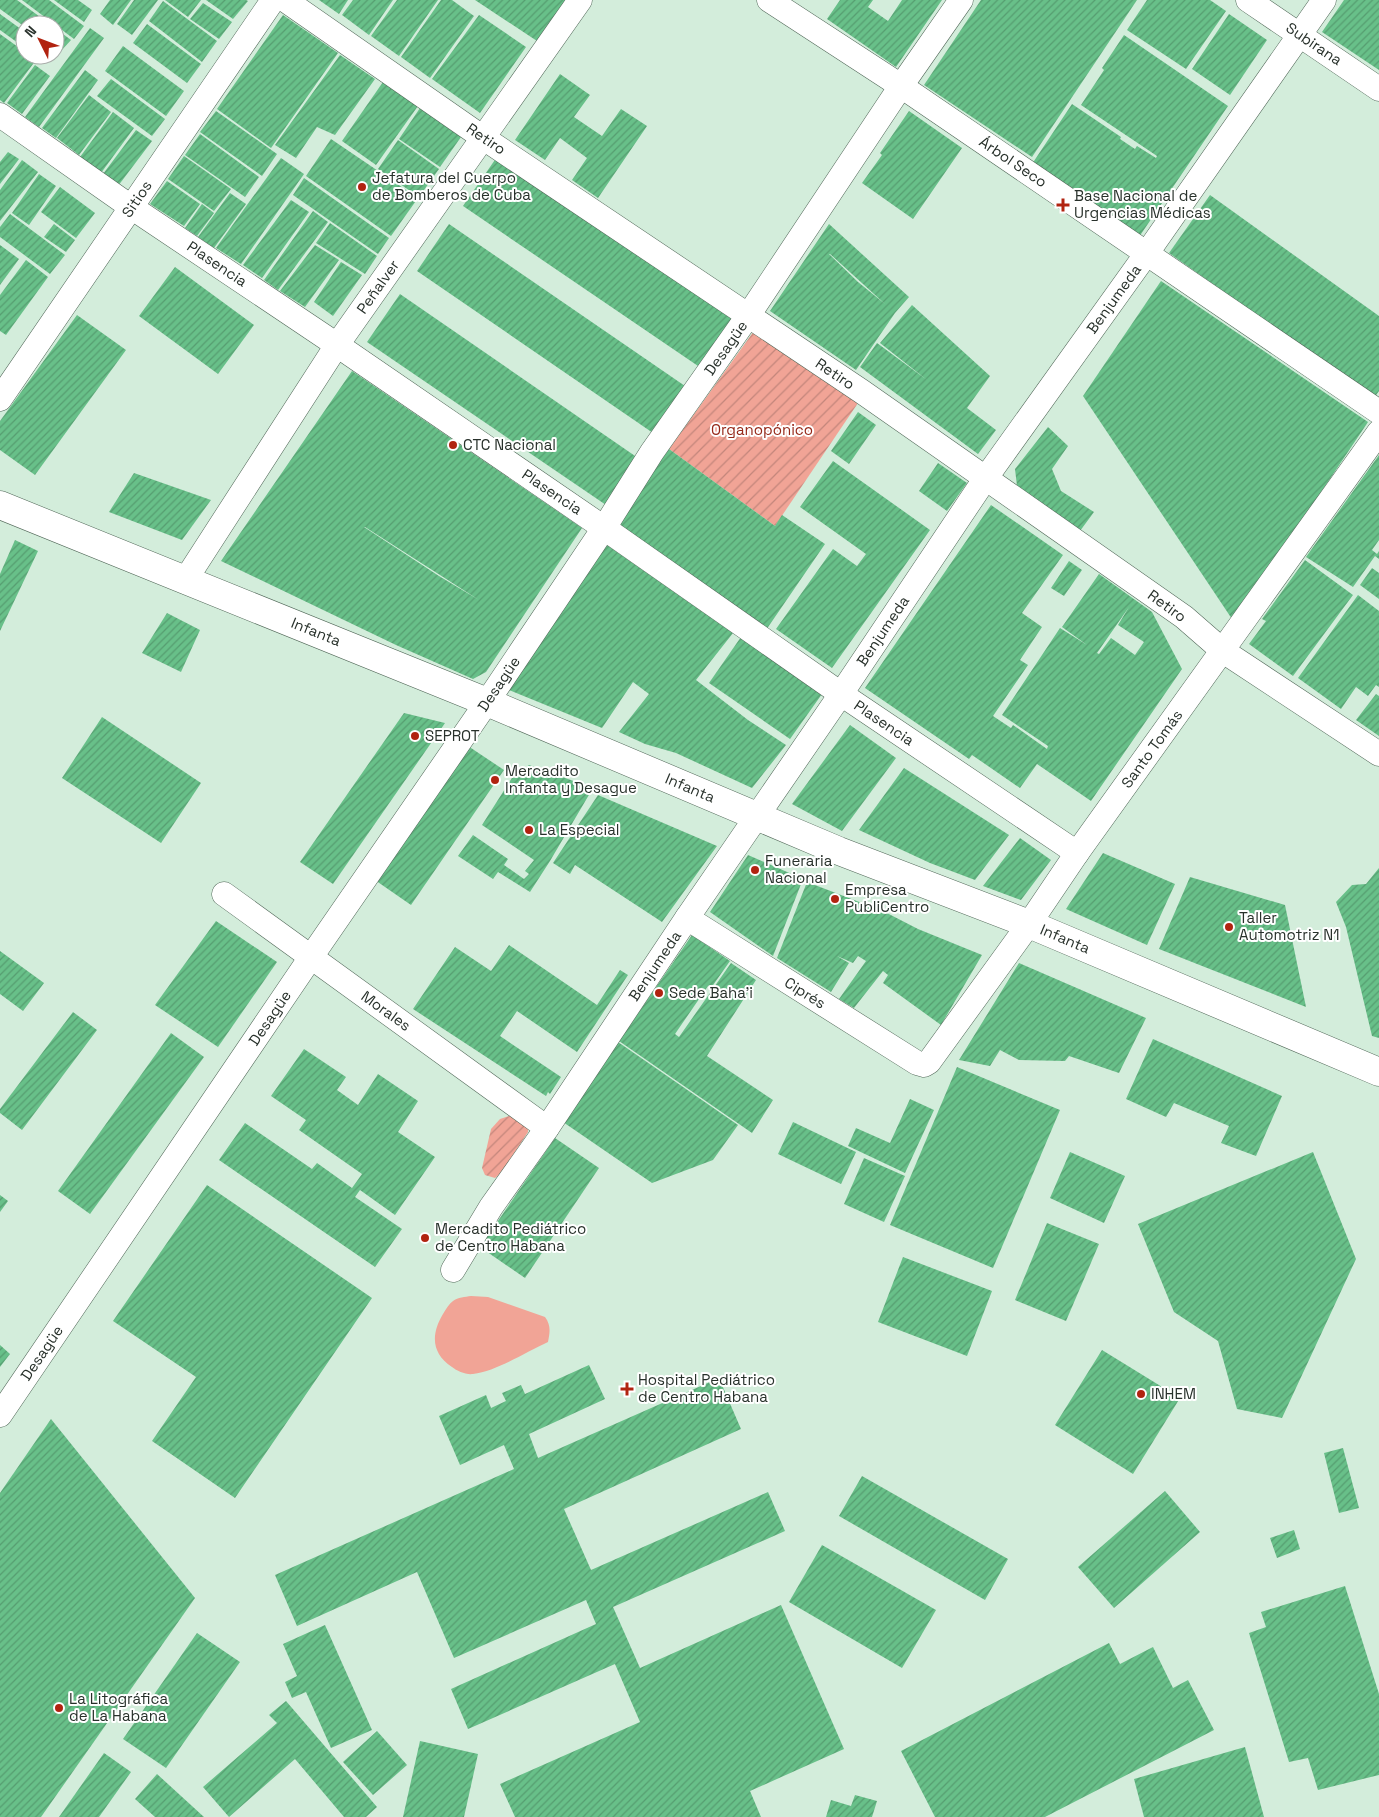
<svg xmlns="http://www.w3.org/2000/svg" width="1379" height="1817" viewBox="0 0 1379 1817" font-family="'Space Grotesk',sans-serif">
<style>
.grass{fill:#f1a496}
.garden{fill:url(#garden-furrows)}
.building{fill:url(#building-hatch);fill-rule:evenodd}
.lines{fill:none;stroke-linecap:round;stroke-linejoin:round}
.street-casing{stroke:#526859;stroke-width:25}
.primary-casing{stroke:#526859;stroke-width:29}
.street{stroke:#fff;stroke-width:24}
.primary{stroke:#fff;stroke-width:28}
.poi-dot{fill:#b12310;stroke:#fff;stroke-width:2}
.labels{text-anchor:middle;stroke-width:4;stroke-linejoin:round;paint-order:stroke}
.street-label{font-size:15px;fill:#28312b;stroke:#fff}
.poi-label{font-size:15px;fill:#28312b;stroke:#fff;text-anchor:start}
.park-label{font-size:15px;fill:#952819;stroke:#fff}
</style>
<defs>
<pattern id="garden-furrows" width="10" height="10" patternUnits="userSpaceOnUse" patternTransform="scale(1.25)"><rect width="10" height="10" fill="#f1a496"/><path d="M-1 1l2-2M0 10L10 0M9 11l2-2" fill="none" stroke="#c3867b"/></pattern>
<pattern id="building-hatch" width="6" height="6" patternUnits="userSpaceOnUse" patternTransform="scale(1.25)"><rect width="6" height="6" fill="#68c089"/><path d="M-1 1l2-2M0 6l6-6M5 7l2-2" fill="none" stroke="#569d70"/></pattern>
</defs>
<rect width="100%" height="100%" fill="#d3eddb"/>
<path class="grass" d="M471,1296l17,1 57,20c6,8 5,15 3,25 -22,10 -51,29 -75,32 -7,1 -16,-3 -21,-7 -21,-14 -21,-33 -9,-53 3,-5 6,-10 10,-13 5,-4 12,-4 18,-5z"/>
<g class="garden">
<path d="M754,331l104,72 -83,123 -106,-77z"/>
<path d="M509,1116l7,1 12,12v3l-26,40 -7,6 -10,-3 -3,-7 9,-39 9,-10z"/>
</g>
<g class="building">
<path d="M0,0h17l34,25h-26v2l-25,-18z"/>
<path d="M22,0h27l35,26 -10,13z"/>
<path d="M54,0h24l14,10 -8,12z"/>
<path d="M110,0h21l-18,25 -13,-11z"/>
<path d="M134,0h24l-26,35 -15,-11z"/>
<path d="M165,0h36l-13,17z"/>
<path d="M206,0h40l2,1 -15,18z"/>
<path d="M319,0h29l-9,14z"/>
<path d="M353,0h40l-24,35 -27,-20z"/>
<path d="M397,0h41l-39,56 -28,-20z"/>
<path d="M441,0h11l22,16 -44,62 -29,-21z"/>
<path d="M475,0h97l-32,43z"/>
<path d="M840,0h33l-5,7 20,14 14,-21h40l-46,67 -69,-48z"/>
<path d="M981,0h156l-105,157 -108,-72z"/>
<path d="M1147,0h63l16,11 -40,58 -59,-39z"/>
<path d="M1344,0h35v70l-57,-38z"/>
<path d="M163,1l54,40 -15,21 -53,-41z"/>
<path d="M203,3l29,19 -13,17 -29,-20z"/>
<path d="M0,14l25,18v16l-25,-18z"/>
<path d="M1229,14l38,26 -37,55 -38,-26z"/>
<path d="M283,15l55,38 -67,95 -54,-39z"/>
<path d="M479,15l47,32 -46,66 -48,-34z"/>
<path d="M147,24l54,40 -14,19 -54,-40z"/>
<path d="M55,28l16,12 -11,12 -5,-3z"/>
<path d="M90,28l14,10 -65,89 -14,-10z"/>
<path d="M0,34l25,18v3h4l7,5 -32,43 -4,-3z"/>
<path d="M1124,35l104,71 -89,131 -107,-73 40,-60 49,33 -1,2 15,10 2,-3 19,12 1,-2 -76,-51 23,-35 -2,-2z"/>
<path d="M123,46l61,45 -18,25 -61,-45z"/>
<path d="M34,55h18l-6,8z"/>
<path d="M340,55l35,24 -40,56 -18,-8 -21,31 -21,-13z"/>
<path d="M35,65l15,11 -28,38 -15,-11z"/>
<path d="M85,70l13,10 -42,58 -14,-10z"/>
<path d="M560,74l30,21 -16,22 28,19 19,-27 26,17 -49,72 -26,-18 15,-22 -27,-20 -15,22 -30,-20z"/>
<path d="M111,79l54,40 -13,17 -55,-40z"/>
<path d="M383,82l35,24 -42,59 -34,-24z"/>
<path d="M89,95l22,17 -32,43 -22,-17z"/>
<path d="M420,108l41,29 -21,30 -41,-28z"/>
<path d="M216,111l61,43 -15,22 -62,-44z"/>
<path d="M909,111l53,37 -49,71 -51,-36 20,-28 -2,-2z"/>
<path d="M113,112l21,16 -33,45 -21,-16z"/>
<path d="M136,130l16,11 -34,45 -15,-12z"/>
<path d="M200,134l59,43 -14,20 -60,-42z"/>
<path d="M331,139l87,59 -27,38 -85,-60z"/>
<path d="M398,140l41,29 -20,28 -41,-28z"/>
<path d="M8,152l11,7 -19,25v-22z"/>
<path d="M499,154l237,163 -35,51 -238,-162z"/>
<path d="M184,156l47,33 -17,22 -46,-32z"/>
<path d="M281,158l23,16 -63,90 -25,-16z"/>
<path d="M22,160l16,12 -38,49v-31z"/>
<path d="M39,174l17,12 -27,39 -17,-12z"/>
<path d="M304,178l85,60 -11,16 -85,-59z"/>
<path d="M167,181l33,23 -16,22 -34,-22z"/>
<path d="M60,187l35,26 -19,25 -35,-26z"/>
<path d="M230,193l16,11 -32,44 -16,-11z"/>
<path d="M1210,195l169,121v75l-5,7 -205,-145z"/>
<path d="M291,200l18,12 -47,66 -19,-13z"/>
<path d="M202,204l12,9 -17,23 -12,-8z"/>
<path d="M313,211l15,11 -50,68 -14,-10z"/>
<path d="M10,214l55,41 -15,19 -50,-37v-10z"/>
<path d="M330,223l47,33 -12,18 -49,-31z"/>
<path d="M54,224l21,16 -9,12 -22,-15z"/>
<path d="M449,224l236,162 -32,47 -236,-162z"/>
<path d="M829,224l80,73 -14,16 -39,57 -86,-59zM829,254h1l55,50 -27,-22z"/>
<path d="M0,245l19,14 -19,26z"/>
<path d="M315,245l24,15 -34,47 -25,-16z"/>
<path d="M26,260l22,17 -42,58 -6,-4v-36z"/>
<path d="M341,262l21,13 -29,41 -19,-14z"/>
<path d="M175,267l79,58 -36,49 -79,-58z"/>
<path d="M1161,281l207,141 -134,200 -151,-226z"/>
<path d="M400,294l238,164 -32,47 -239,-163z"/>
<path d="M912,305l78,71 -23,32 29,22 -18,24 -118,-87 17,-24 50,37 -47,-37z"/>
<path d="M77,315l49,35 -91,125 -35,-25v-29z"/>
<path d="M352,371l230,157 -96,144 -13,7 -77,-34 -175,-84zM364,527h1l114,73 -40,-24z"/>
<path d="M858,412l18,13 -27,39 -18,-13z"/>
<path d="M1048,427l20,19 -16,23 9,22 33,21 -14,19 -63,-45 -2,-17z"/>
<path d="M669,449l106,77 7,-11 43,29 -61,89 -152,-104z"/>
<path d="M1379,455v85l-7,10 5,4 2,-3v8l-4,-3 -22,31 -47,-30z"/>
<path d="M833,461l97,69 -98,138 -56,-39 57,-80 24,17 9,-12 -66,-47z"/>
<path d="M938,463l29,20 -20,28 -28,-20z"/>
<path d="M134,473l77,27 -29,40 -73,-28z"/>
<path d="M991,505l72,50 -41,58 20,14 -22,33 8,5 -35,51 18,12 2,-3 34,24 1,-3 -46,-31 58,-87 27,17 -25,-18 37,-53 53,38 30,57 -91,132 -54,-37 -17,24 -48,-33 -3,4 -104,-71zM1129,607l-11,18 26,17 -9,13 -24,-17 -12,16 -2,-1z"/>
<path d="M15,540l23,11 -38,80v-57z"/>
<path d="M607,545l126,88 -37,47 52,40 38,25 -34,43 -76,-35 -31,-9 -26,-12 30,-38 -16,-12 -31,46 -93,-38z"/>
<path d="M1305,560l48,35 -60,81 -44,-32 17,-23 -4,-2z"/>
<path d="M1069,561l13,9 -18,26 -13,-8z"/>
<path d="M1372,568l7,5v26l-19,-14z"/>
<path d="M1358,595l21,16v76l-3,-2 -8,11 -12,-9 -15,22 -43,-31z"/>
<path d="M167,613l33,17 -19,42 -39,-19z"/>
<path d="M741,637l81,57 -32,45 -81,-56z"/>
<path d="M1376,694l3,2v40l-23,-16z"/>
<path d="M404,713l41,10 -112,161 -33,-22z"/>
<path d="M102,717l99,66 -40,60 -99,-65z"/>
<path d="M850,725l46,33 -54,73 -50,-27z"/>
<path d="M465,744l39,26 -93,135 -39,-27z"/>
<path d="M529,765l64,23 -43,73 -20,31 -32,-20 -5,7 -35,-23 15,-21 35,24 -4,6 20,14 5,-5 -4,-3 9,-11 -52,-35 35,-55 3,2z"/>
<path d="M904,768l105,67 -34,45 -45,-17 -71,-33z"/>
<path d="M598,795l119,51 -55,76 -87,-57 -5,9 -17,-11z"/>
<path d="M1020,838l31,22 -30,40 -38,-14z"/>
<path d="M1103,853l72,31 -28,61 -81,-36z"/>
<path d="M748,855l55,24 -30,77 -63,-44z"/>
<path d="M1379,868v170l-7,-2 -26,-109 -10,-25 16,-17 14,-1z"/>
<path d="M1190,877l95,28 21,102 -147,-58z"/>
<path d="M807,882l76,29 35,18 64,26 -41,70 -58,-42 5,-8 -5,-4 -29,37 -15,-9 27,-38 -8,-5 -5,7 -16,-7 12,7 -18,29 -54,-34z"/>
<path d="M216,921l61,41 -59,85 -63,-42z"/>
<path d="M692,935l38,26 -19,27 -3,-2 -33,48 4,3 52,-74 25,17 -49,76 66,44 -21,33 -133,-92z"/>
<path d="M509,945l88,60 23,-35 8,5 -51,77 -60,-41 -17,25 61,41 -11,17 -2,-2 -2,4 -133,-87 42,-62 36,24z"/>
<path d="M0,951l44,32 -21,28 -23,-17z"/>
<path d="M1019,963l127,55 -27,55 -50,-17 -4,5 -46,-1 -19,-10 -10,16 -31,-6z"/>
<path d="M73,1012l24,18 -75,100 -22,-17v-4z"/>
<path d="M171,1033l33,24 -114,157 -32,-23z"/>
<path d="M1153,1039l129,57 -26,60 -35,-13 8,-17 -55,-23 -8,14 -40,-18z"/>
<path d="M618,1042l120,83 -25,35 -61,23 -89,-61z"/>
<path d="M304,1049l42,28 -9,13 21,15 20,-31 40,27 -20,31 37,25 -40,58 -35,-25 -5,7 47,32 -27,38 -156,-107 26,-37 67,46 5,-6 35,25 10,-14 -63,-44 7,-10 -35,-24z"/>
<path d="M957,1067l103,43 -67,158 -103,-43z"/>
<path d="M910,1099l24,11 -29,63 -57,-27 8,-18 34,15z"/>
<path d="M793,1122l63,30 -15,32 -63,-30z"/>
<path d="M555,1138l44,30 -74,110 -45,-31z"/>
<path d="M1070,1152l55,24 -21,47 -54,-25z"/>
<path d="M1313,1152l43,107 -74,159 -45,-9 -19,-68 -44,-29 -36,-88z"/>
<path d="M864,1158l41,18 -21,46 -40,-18z"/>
<path d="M207,1185l165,113 -137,200 -83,-57 44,-64 -83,-56z"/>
<path d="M0,1195l8,6 -8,11z"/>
<path d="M1047,1223l52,21 -33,77 -51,-21z"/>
<path d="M903,1257l89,34 -25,65 -89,-34z"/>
<path d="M0,1345l10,9 -10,13z"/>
<path d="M1102,1350l78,48 -47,76 -78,-49z"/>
<path d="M589,1365l16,34 -76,35 9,24 181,-80 22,51 -177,80 27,61 177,-78 17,39 -172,76 27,61 141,-63 63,144 -94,42 11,26h-246l-15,-33 140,-62 -25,-58 -147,65 -17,-40 145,-65 -10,-24 -132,58 -37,-86 -120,54 -22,-51 239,-106 -10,-24 -44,20 -21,-49 47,-21 5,13 15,-7 -4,-8 19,-8 4,9z"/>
<path d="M51,1419l144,179 -154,219h-41v-324z"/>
<path d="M1343,1448l16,60 -20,5 -15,-60z"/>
<path d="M862,1476l146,83 -23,41 -146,-84z"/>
<path d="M1165,1491l35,41 -86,76 -36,-41z"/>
<path d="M1294,1530l6,19 -23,9 -7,-20z"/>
<path d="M822,1545l114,65 -34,58 -113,-66z"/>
<path d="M1345,1586l34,108v81l-61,15 -10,-32 -19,4 -40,-129 17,-6 -5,-15z"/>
<path d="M325,1625l47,105 -41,18 -25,-56 -14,6 -7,-16 12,-6 -14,-32z"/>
<path d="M197,1633l43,29 -74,106 -43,-29z"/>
<path d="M1109,1643l11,21 33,-17 20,41 15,-8 26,50 -169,87h-110l-34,-66z"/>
<path d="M286,1701l91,106 -11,10h-22l-49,-58 -66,58 -26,-30 74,-64 -8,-8z"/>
<path d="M377,1731l30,34 -34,30 -30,-33z"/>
<path d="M420,1741l58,13 -14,63h-61z"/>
<path d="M1245,1747l19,70h-120l-10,-38z"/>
<path d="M104,1753l27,19 -32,45h-40z"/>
<path d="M157,1774l47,43h-49l-20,-18z"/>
<path d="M855,1795l22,6 -5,16h-46l5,-17 20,6z"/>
</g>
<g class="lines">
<g class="street-casing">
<g id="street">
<path d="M285,0l197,137 379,254 323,226 39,34 156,103"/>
<path d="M769,0l132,86 478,326"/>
<path d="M1248,0l131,89"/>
<path d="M0,115l131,92 206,138 267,183 237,166 236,159"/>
<path d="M0,399l273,-399"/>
<path d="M186,579l151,-234 243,-345"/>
<path d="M224,894l323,234"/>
<path d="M687,918l230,145 7,2 5,-3 100,-138 48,-71 302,-421"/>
<path d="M453,1270l38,-63 56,-79 140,-210 154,-224 144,-215 162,-226 177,-253"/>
<path d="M0,1415l311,-458 176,-255 117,-174 48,-76 96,-136 153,-230 60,-86"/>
</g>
</g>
<g class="primary-casing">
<path id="primary" d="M0,505l487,197 352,149 190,73 350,148"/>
</g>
<use href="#street" class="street"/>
<use href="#primary" class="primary"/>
</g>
<g class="poi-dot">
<circle cx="362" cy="187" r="5"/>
<path d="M1060.5 197.5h5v5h5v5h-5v5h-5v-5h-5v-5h5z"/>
<circle cx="453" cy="445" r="5"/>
<circle cx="415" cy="736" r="5"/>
<circle cx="495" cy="780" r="5"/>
<circle cx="529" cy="830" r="5"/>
<circle cx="755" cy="870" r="5"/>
<circle cx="835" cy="899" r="5"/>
<circle cx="1229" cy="927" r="5"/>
<circle cx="659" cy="993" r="5"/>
<circle cx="425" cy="1238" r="5"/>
<path d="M624.5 1381.5h5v5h5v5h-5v5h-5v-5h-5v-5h5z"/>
<circle cx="1141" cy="1394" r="5"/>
<circle cx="59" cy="1708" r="5"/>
</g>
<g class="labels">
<g class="street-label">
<text transform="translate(1314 44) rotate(34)" y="5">Subirana</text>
<text transform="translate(486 139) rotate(34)" y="5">Retiro</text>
<text transform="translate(1013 162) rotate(34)" y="5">Árbol Seco</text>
<text transform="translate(137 199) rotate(-56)" y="5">Sitios</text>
<text transform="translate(217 264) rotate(34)" y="5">Plasencia</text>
<text transform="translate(378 287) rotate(-55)" y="5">Peñalver</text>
<text transform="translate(1114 299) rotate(-54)" y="5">Benjumeda</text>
<text transform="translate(726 348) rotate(-55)" y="5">Desagüe</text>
<text transform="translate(835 374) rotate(34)" y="5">Retiro</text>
<text transform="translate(552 492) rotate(34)" y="5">Plasencia</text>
<text transform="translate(1167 606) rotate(36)" y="5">Retiro</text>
<text transform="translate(883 631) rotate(-56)" y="5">Benjumeda</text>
<text transform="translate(316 632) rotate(22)" y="5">Infanta</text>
<text transform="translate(499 684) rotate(-56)" y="5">Desagüe</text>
<text transform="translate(884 723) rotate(34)" y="5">Plasencia</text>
<text transform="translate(1152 749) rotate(-54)" y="5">Santo Tomás</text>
<text transform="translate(690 788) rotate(23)" y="5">Infanta</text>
<text transform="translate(1065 939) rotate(23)" y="5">Infanta</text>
<text transform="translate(655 966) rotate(-56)" y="5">Benjumeda</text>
<text transform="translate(805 993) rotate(32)" y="5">Ciprés</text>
<text transform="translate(386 1011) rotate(36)" y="5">Morales</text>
<text transform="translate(270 1018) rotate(-56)" y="5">Desagüe</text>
<text transform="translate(42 1353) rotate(-56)" y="5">Desagüe</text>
</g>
<g class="poi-label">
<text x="372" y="183">Jefatura del Cuerpo<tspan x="372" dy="17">de Bomberos de Cuba</tspan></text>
<text x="1074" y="201">Base Nacional de<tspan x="1074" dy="17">Urgencias Médicas</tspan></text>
<text x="463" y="450">CTC Nacional</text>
<text x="425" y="741">SEPROT</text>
<text x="505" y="776">Mercadito<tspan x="505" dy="17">Infanta y Desague</tspan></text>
<text x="539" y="835">La Especial</text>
<text x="765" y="866">Funeraria<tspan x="765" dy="17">Nacional</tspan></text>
<text x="845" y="895">Empresa<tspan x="845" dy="17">PubliCentro</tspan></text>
<text x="1239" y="923">Taller<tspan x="1239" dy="17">Automotriz N1</tspan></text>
<text x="669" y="998">Sede Baha’i</text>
<text x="435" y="1234">Mercadito Pediátrico<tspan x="435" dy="17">de Centro Habana</tspan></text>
<text x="638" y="1385">Hospital Pediátrico<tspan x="638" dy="17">de Centro Habana</tspan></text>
<text x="1151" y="1399">INHEM</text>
<text x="69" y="1704">La Litográfica<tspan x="69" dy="17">de La Habana</tspan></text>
</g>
<g class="park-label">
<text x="762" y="435">Organopónico</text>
</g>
</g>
<g transform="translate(40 40) rotate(312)"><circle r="24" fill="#ffffff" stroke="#a9adaa"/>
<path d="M0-4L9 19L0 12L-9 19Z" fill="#b12310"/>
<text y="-8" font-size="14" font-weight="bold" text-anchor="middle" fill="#28312b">N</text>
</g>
</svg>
